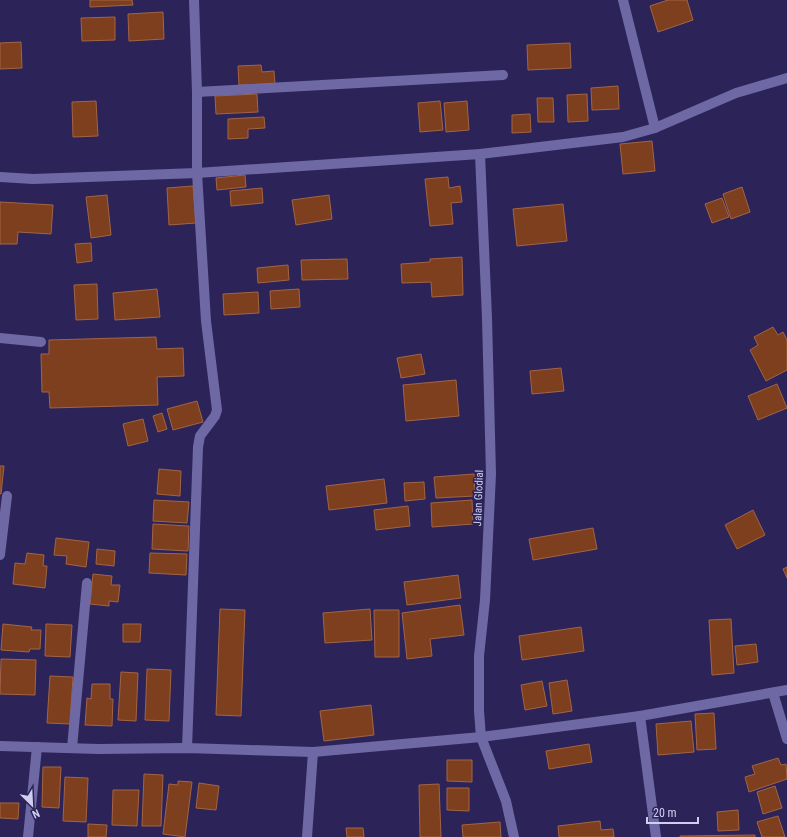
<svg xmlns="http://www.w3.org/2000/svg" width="787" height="837" viewBox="0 0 787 837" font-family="'Roboto Condensed',sans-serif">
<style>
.building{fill:#7d3f1d;stroke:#a26445}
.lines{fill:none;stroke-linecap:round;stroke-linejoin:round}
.minor{stroke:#6e69a4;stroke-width:10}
.labels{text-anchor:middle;stroke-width:3.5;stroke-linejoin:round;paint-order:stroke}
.street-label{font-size:11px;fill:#d0cef0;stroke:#2c2459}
</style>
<rect width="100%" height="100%" fill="#2c2459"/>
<g class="building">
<path d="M90,0h42l1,5 -43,2z"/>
<path d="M668,0h19l6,20 -35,12 -8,-26z"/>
<path d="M163,12l1,27 -35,2 -1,-27z"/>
<path d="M115,17v23l-33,1 -1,-23z"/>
<path d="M21,42l1,26 -22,1v-26z"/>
<path d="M570,43l1,25 -43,2 -1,-25z"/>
<path d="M261,65l1,7 12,-1 1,13 -36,1 -1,-19z"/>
<path d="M618,86l1,23 -27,1 -1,-22z"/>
<path d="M257,94l1,18 -42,2 -1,-18z"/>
<path d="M587,94l1,27 -20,1 -1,-27z"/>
<path d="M537,98h16l1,24h-16z"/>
<path d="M96,101l2,35 -25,1 -1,-35z"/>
<path d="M440,101l3,29 -23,2 -2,-29z"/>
<path d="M467,101l2,29 -23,2 -2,-29z"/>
<path d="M530,114l1,18 -19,1v-18z"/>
<path d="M264,117l1,11 -17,1v9l-20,1v-20z"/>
<path d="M652,141l3,30 -32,3 -3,-30z"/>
<path d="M245,175l1,12 -29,3 -1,-12z"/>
<path d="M448,177l1,11 11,-2 2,16 -11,1 2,21 -23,2 -5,-47z"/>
<path d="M193,186l3,37 -27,2 -2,-37z"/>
<path d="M742,187l8,25 -19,7 -8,-25z"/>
<path d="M262,188l1,15 -32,3 -1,-15z"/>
<path d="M107,195l4,40 -20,3 -5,-41z"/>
<path d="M329,195l3,24 -36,6 -4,-25z"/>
<path d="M722,198l7,19 -17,6 -7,-19z"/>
<path d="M0,202l53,3 -2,29 -33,-2 -1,12h-17z"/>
<path d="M563,204l4,37 -50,5 -4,-37z"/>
<path d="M91,243l1,18 -15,2 -2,-19z"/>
<path d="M462,257l1,38 -31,2 -1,-15 -29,1 -1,-19 29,-2v-3z"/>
<path d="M347,259l1,20 -46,1 -1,-20z"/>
<path d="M288,265l1,15 -31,3 -1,-15z"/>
<path d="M97,284l1,35 -22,1 -2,-35z"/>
<path d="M157,289l3,28 -45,3 -2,-27z"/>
<path d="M299,289l1,18 -29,2 -1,-18z"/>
<path d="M258,292l1,21 -35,2 -1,-21z"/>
<path d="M773,327l5,8 5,-3 4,8v30l-21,11 -16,-31 8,-5 -4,-8z"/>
<path d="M156,337l1,12 26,-1 1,28 -27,1 1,28 -108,3 -1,-16h-7l-1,-38h8v-14z"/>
<path d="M421,354l4,20 -24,4 -4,-20z"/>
<path d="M561,368l3,23 -32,3 -2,-23z"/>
<path d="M456,380l3,36 -53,5 -3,-36z"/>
<path d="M777,384l10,24 -29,12 -10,-24z"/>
<path d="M197,401l6,21 -30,8 -6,-21z"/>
<path d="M162,413l5,16 -9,3 -5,-16z"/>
<path d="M143,419l5,22 -20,5 -5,-22z"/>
<path d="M0,466h4l-3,28h-1z"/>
<path d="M159,469l22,2 -1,25 -23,-2z"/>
<path d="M474,474l1,22 -39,2 -2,-21z"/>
<path d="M384,479l3,24 -58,7 -3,-24z"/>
<path d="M424,482l1,17 -20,2 -1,-18z"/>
<path d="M154,500l35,2 -2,21 -34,-2z"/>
<path d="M472,500l1,24 -41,3 -1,-24z"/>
<path d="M408,506l2,20 -34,4 -2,-20z"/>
<path d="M753,510l12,25 -28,14 -12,-24z"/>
<path d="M153,524l36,2 -1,25 -36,-2z"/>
<path d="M593,528l4,21 -64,11 -4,-21z"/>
<path d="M56,538l33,4 -3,25 -20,-3 1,-8 -13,-1z"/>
<path d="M97,549l18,2 -1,15 -18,-2z"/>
<path d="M27,553l17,2 -1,11h4l-2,22 -32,-4 2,-21 10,1z"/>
<path d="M150,553l37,1 -1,21 -37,-2z"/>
<path d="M787,567v11l-4,-9z"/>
<path d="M93,574l19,2 -1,9h9l-2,17 -9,-1v5l-19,-2z"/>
<path d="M458,575l3,23 -54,7 -3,-23z"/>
<path d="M460,605l4,30 -34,4 2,17 -25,3 -5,-46z"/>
<path d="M220,609l25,1 -4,106 -25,-1z"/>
<path d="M370,609l2,31 -47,3 -2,-30z"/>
<path d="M374,610h25v47h-24z"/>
<path d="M731,619l3,54 -22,2 -3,-55z"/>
<path d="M3,624l29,3 -1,3h10l-1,19h-10l-1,3 -28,-2z"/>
<path d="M46,624l26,1 -2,32 -25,-1z"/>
<path d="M123,624h18l-1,18h-17z"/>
<path d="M581,627l3,24 -62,9 -3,-24z"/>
<path d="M756,644l2,18 -21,3 -2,-19z"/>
<path d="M1,659l35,1 -1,35 -35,-1z"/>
<path d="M147,669l24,1 -2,51 -24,-1z"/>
<path d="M121,672l17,1 -2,48 -18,-1z"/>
<path d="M50,676l23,1 -3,47 -23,-1z"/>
<path d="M567,680l5,31 -19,3 -4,-31z"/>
<path d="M542,681l5,25 -22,4 -4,-25z"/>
<path d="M92,684h18v15h3l-1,27 -27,-1 2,-27 4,1z"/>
<path d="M371,705l3,30 -50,6 -4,-30z"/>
<path d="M714,713l2,36 -19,1 -2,-36z"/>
<path d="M691,721l3,31 -36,3 -2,-31z"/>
<path d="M589,744l3,18 -43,7 -3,-18z"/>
<path d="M778,758l3,7 5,-1 1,15 -38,13 -4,-15 10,-3 -3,-8z"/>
<path d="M447,760h25v22l-25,-1z"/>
<path d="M43,767h18l-2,41 -17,-1z"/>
<path d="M144,774l19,1 -2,51h-19z"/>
<path d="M65,777l23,1 -2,44 -23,-1z"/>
<path d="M178,781l14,1 -7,55 -22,-3 6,-50 9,1z"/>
<path d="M199,783l20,3 -3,24 -20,-2z"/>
<path d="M439,784l2,53h-21l-1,-52z"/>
<path d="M775,786l7,22 -19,6 -6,-22z"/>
<path d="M447,788h22v23l-22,-1z"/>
<path d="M113,790h26l-2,36 -25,-1z"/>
<path d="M0,803h19l-1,16 -18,-1z"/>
<path d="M738,810l1,20 -21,1 -1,-19z"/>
<path d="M778,816l7,21h-23l-5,-15z"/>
<path d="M600,821l1,9 12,-1 1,8h-55l-1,-11z"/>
<path d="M500,822l1,15h-38l-1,-12z"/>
<path d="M88,824l19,1 -1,12h-18z"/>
<path d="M346,828h17l1,9h-17z"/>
<path d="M755,835v2h-75v-1z"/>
</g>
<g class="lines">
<g class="minor">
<path d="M623,0l32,128"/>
<path d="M197,92l306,-17"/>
<path d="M480,154l7,164 4,156 -6,126 -6,56v55l2,26 25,64 8,36"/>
<path d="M0,177l33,2 164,-6 283,-19 143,-17 32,-9 81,-35 51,-15"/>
<path d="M0,338l41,4"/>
<path d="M0,555l7,-59"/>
<path d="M773,693l14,46"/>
<path d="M640,716l16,121"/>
<path d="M0,746l98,3 89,-1 126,4 168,-15 159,-21 147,-26"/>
<path d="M72,748l15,-165"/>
<path d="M187,748l11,-301 2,-11 15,-20 2,-6 -11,-89 -9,-148v-81l-3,-92"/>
<path d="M28,837l9,-90"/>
<path d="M307,837l6,-85"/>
</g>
</g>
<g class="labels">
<g class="street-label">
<text transform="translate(478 498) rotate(-88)" y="4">Jalan Glodial</text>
</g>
</g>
<g transform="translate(32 805) rotate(156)" stroke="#2c2459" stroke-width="3" paint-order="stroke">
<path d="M0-3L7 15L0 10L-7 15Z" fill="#d0cef0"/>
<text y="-6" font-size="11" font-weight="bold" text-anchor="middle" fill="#d0cef0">N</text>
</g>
<path d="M647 817v6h51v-6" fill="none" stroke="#d0cef0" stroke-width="2"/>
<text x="653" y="817" font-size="12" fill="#d0cef0" stroke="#2c2459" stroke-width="3" paint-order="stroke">20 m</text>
</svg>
